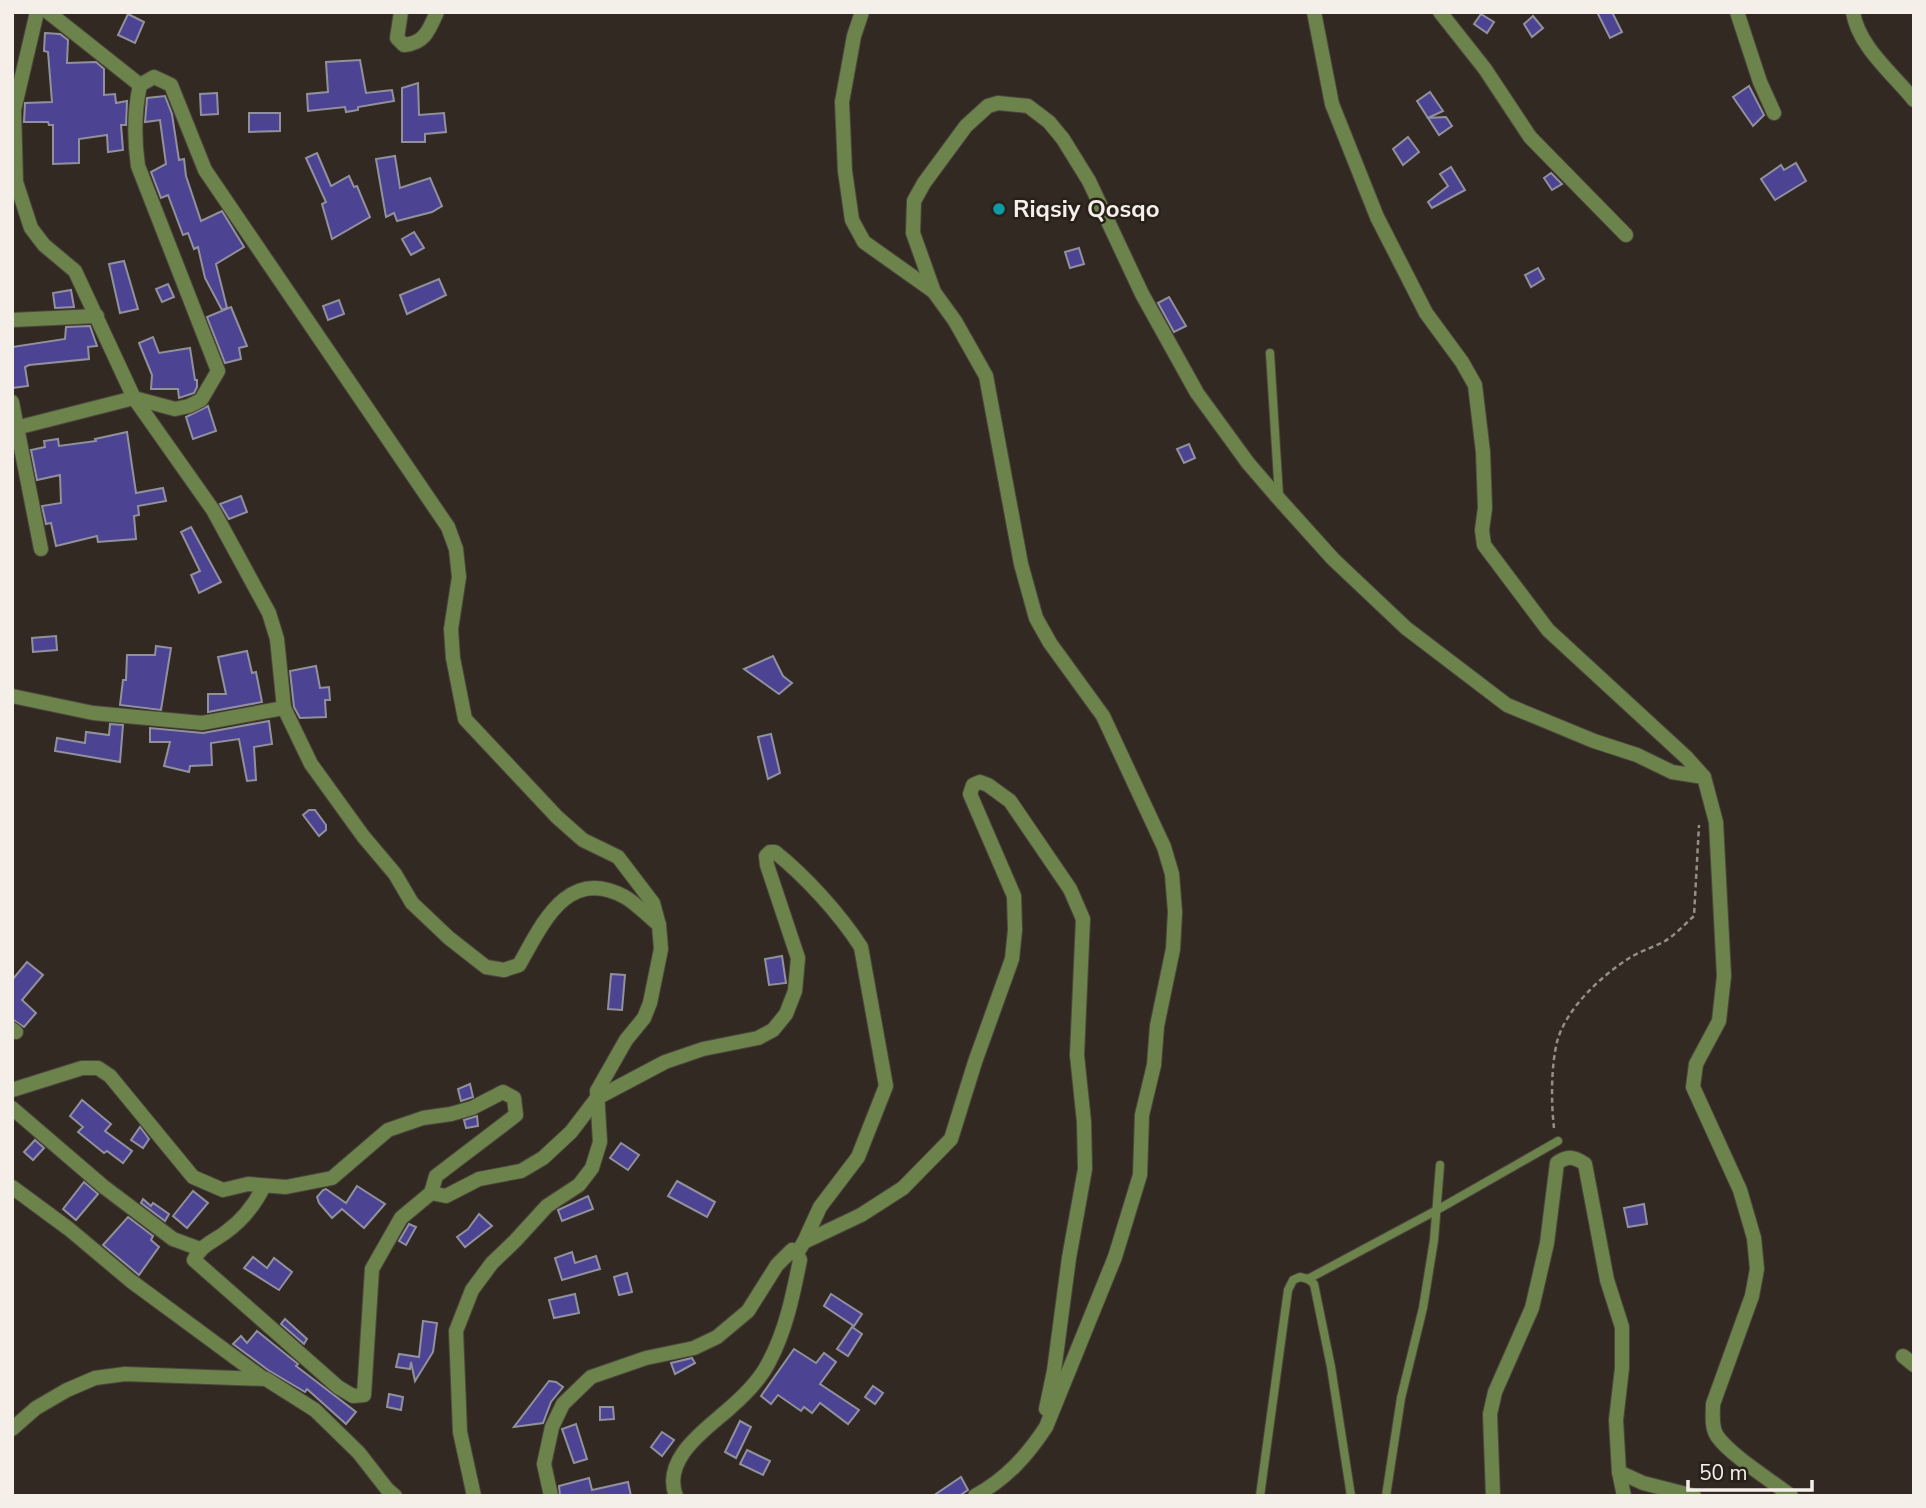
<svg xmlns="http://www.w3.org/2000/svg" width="1926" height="1508" viewBox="0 0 1926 1508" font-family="'Nunito Sans',sans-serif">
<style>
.building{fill:#4d4393;stroke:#91919e;stroke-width:2}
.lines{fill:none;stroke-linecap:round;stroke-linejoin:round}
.service-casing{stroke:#4d463e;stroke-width:10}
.minor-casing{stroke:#4d463e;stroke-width:16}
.path{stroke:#958e88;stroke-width:2.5;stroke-dasharray:5 3.5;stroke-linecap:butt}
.service{stroke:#6c834c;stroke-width:8}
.minor{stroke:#6c834c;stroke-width:14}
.culture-dot{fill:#0f9aa8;stroke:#282019;stroke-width:2.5}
.labels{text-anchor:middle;stroke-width:5;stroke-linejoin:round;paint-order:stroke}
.poi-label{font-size:24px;font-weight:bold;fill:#f5efea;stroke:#282019;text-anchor:start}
</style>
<rect width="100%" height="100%" fill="#322a22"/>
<g class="building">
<path d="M1597,12h15l10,20 -12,6z"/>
<path d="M128,14l16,8 -9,21 -17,-8z"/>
<path d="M1481,14l13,8 -7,11 -13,-9z"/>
<path d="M1533,16l10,12 -11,9 -8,-13z"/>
<path d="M45,33l15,1 8,6 -1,23 29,-1 8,7v26l11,-1 1,9 11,-2 -1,24h-5l2,25 -15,2 -1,-17 -28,4v24l-26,1v-39h-4l-1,-3h-24l1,-19 27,-1 -4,-50 -4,-1z"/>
<path d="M360,60l6,33 26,-3 2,11 -36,6v3l-12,2 -1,-5 -37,4 -1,-17 21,-2 -2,-30z"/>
<path d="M418,83l1,32 25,-2 2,19 -21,2v8h-23v-54z"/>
<path d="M1749,86l15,29 -11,11 -20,-29z"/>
<path d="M1430,92l13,19 -15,7 -11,-17z"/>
<path d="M217,93l1,21 -17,1 -1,-21z"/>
<path d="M165,96l7,18 7,46 5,-1 2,17 15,45 21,-10 22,36 -28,17 11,44 -5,2 -17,-32 -7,-31 -4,2 -6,-16 -5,2 -15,-40 -7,3 -10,-26 15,-8 -6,-44 -15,2 2,-24z"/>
<path d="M249,113h31v18l-31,1z"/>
<path d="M1446,117l6,9 -13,9 -11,-17z"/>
<path d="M1408,137l11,15 -16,13 -10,-16z"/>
<path d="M317,153l14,33 18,-10 5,11 3,-1 13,31 -38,22 -10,-35 4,-2 -20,-44z"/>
<path d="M395,156l5,32 30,-10 12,28 -10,6 -35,9 -3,-8 -8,4 -10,-58z"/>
<path d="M1796,163l10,18 -31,19 -14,-21 20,-14 3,5z"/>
<path d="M1451,167l14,23 -33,18 -4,-6 20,-16 -8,-12z"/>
<path d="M1551,173l11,11 -10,6 -8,-12z"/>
<path d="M414,232l10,16 -13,7 -9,-16z"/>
<path d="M1079,248l5,16 -14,4 -5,-16z"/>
<path d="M124,261l14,48 -18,4 -11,-49z"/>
<path d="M1538,268l6,11 -13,8 -6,-12z"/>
<path d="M439,279l7,16 -39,19 -7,-19z"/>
<path d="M168,284l6,13 -12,5 -6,-13z"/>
<path d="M71,290l3,17 -19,1 -2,-15z"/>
<path d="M1169,297l17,29 -12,6 -16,-29z"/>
<path d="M339,300l5,14 -16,6 -5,-14z"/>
<path d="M231,307l16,39 -8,2 2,11 -16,4 -18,-46z"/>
<path d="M90,326l7,20 -9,1 1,12 -60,6 -4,2 3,19 -16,2v-41l53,-8 1,-12z"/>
<path d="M153,337l6,16 31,-5 5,32h2v7l-3,6 -15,5 -1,-9h-27l1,-14 -13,-32z"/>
<path d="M208,406l8,25 -23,8 -7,-22z"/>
<path d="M127,432l9,61 27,-5 3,13 -28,5 1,9 -5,1 2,23 -38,3 -1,-6 -41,10 -5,-23 -5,1 -4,-18 19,-3 -1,-28 -23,5 -6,-30 14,-3 -1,-6 14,-2 1,7 37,-5 -1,-2z"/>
<path d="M1189,444l6,14 -11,5 -7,-14z"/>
<path d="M241,496l6,16 -18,7 -9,-15z"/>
<path d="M191,527l30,55 -22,11 -8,-18 9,-4 -19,-39z"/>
<path d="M56,636l1,14 -24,2 -1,-14z"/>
<path d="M156,646l15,2 -10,62 -41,-5 3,-25h3l1,-25h28z"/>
<path d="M247,651l5,22 4,-1 6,30 -54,10v-18h18l-8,-37z"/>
<path d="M773,656l10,20 9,7 -13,11 -35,-25z"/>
<path d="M316,666l4,22 9,-1 1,13h-5l1,17 -26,1 -6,-11 -4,-36z"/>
<path d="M269,721l3,23 -18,3 2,33 -9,1 -8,-42 -28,4 1,22 -22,1 -1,6 -25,-6 6,-24h-20v-14l53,5z"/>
<path d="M110,724l13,1 -3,37 -65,-11 2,-13 28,5 1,-11 23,3z"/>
<path d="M771,734l9,39 -12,6 -10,-42z"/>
<path d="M309,810h6l11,15v5l-7,6 -16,-21z"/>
<path d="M782,956l4,27 -17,2 -4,-26z"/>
<path d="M27,962l16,13 -21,25 14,13 -12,14 -12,-8v-39z"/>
<path d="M611,974l14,1 -3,35 -14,-1z"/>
<path d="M470,1084l3,13 -12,4 -3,-12z"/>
<path d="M82,1100l29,24 -6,7 27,20 -9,12 -16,-12 -3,2 -26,-21 5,-5 -13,-11z"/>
<path d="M477,1116l1,10 -12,2 -2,-8z"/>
<path d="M140,1127l9,12 -6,9 -12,-8z"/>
<path d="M35,1140l9,8 -11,12 -9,-8z"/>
<path d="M621,1143l18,12 -11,15 -18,-12z"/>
<path d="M677,1181l38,21 -8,15 -39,-21z"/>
<path d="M84,1182l14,12 -22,26 -13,-11z"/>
<path d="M357,1186l28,18 -21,24 -22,-19 -10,9 -13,-15 -2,-6 6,-7 3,-1 20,14z"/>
<path d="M193,1191l15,12 -21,25 -14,-12z"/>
<path d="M588,1196l5,13 -31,12 -4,-11z"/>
<path d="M143,1199l8,7 2,-3 16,11 -4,7 -24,-18z"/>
<path d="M1644,1204l3,20 -19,3 -4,-19z"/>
<path d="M479,1214l13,12 -27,21 -8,-10 11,-8z"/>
<path d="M128,1217l25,19 -2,4 8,7 -20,28 -36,-30z"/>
<path d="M409,1224l7,3 -10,18 -7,-4z"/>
<path d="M572,1252l3,11 21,-7 4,13 -38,11 -7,-22z"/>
<path d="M253,1257l14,11 7,-10 18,14 -13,18 -35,-22z"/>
<path d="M627,1273l5,19 -13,3 -5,-18z"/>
<path d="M575,1294l4,19 -25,5 -5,-18z"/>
<path d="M831,1294l31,20 -8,12 -30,-20z"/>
<path d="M285,1319l22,20 -3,5 -23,-20z"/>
<path d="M423,1321l14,2 -4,29 -18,29 -4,-19 -1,7 -14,-2 3,-13 20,3z"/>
<path d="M852,1327l10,7 -14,22 -11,-7z"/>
<path d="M257,1331l41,33 -2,2 60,46 -10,12 -39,-35 -2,3 -37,-22 -35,-26 8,-8 6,7z"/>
<path d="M794,1349l22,14 8,-10 12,9 -16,22 39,26 -11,14 -28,-21 -8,10 -8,-6 -3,4 -23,-16 -7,9 -10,-8z"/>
<path d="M692,1358l3,5 -20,11 -4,-11z"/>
<path d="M549,1381l7,1 7,5 -12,15 -8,21 -29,4z"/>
<path d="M873,1386l10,7 -8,11 -10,-7z"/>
<path d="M389,1394l14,3 -2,13 -14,-3z"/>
<path d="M600,1407h13l1,12 -14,1z"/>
<path d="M740,1421l11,6 -15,31 -11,-6z"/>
<path d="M576,1424l11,35 -13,4 -12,-34z"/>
<path d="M662,1432l12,8 -12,16 -11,-9z"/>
<path d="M747,1450l23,11 -7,14 -23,-11z"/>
<path d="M961,1477l7,13 -9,6h-26z"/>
<path d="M589,1478l3,12 36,-8 3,14h-71l-1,-10z"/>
</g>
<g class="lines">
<g class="service-casing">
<g id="service">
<path d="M1270,353l9,143"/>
<path d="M1308,1279l129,-69 121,-69"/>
<path d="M1260,1496l28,-206 5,-10 7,-3 8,2 6,5 17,83 20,129"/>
<path d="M1386,1496l15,-98 22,-90 11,-68 6,-75"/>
</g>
</g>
<g class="minor-casing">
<g id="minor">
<path d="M37,12l-23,98 2,72 15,46 13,17 31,26 59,127 79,112 56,103 8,26 7,69 27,56 52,72 32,38 17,29 37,35 37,29 18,3 15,-5c23,-40 48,-100 106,-68 12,7 23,19 34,28l2,24 -11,54 -6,15 -18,22 -29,51 3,51 -8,26 -13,17 -32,21 -32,35 -23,22 -20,27 -16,41 4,101 14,64"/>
<path d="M48,12l92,73"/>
<path d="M401,12l-4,26 7,7c21,-2 25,-15 33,-33"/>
<path d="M862,12l-8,24 -12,66 3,69 7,49 12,22 69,49"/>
<path d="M1440,12l45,57 45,68 96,98"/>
<path d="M1737,12l23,70 14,31"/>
<path d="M1853,12c5,34 40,62 61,88"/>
<path d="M12,320l85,-4"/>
<path d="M12,402l29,147"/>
<path d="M12,429l122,-31 41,11 14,-3 12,-6 17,-29 -80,-205c-4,-28 -4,-54 2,-81l14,-8 17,8 34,85 243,357 8,22 3,28 -8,52 2,29 12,61 92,98 26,23 35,17 35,46 6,22"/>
<path d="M12,696l81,17 109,10 82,-15"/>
<path d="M1704,777l12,45 8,154 -5,45 -23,43 -3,23 47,103 14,48 3,31 -5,27 -39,108c0,10 -2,23 4,32 13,19 55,45 74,60"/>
<path d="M12,1029l4,3"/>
<path d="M12,1090l70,-22h16l12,8 83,101 30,13 25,-6 38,3 46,-9 56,-48 35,-12 28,-4 21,-6 31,-16 11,6 2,17 -80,61 -5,17 15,3 33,-17 42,-8 22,-13 28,-26 26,-34 68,-36 38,-13 55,-11 15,-8 13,-16 9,-23 3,-33 -31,-93 -1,-9 4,-4h5c31,25 64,61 86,95l25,139 -28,71 -38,50 -16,35"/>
<path d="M12,1108l92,79 69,52 27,10"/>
<path d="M264,1186c-9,18 -21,34 -38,46 -13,10 -25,13 -32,28l144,127 15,9 11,-1 8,-126 29,-51 30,-25"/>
<path d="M12,1187l57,42 62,52 133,98"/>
<path d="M797,1253l7,-11 57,-27 42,-27 48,-49 24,-77 37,-103 3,-29 -1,-34 -44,-102 3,-9 7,-3 8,3 22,16 60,88 13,30 -6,136 7,67 1,47 -16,89 -15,113 -8,38"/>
<path d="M1903,1356l11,9"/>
<path d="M12,1429l24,-21 31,-18 28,-12 30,-4 141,5 49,31 44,43 28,36 8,7"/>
<path d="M1619,1472l5,24"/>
<path d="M551,1496l-7,-32 8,-37 11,-23 28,-27 55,-19 48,-10 23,-11 31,-26 29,-46 15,-15 5,3 3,7c-7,35 -14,70 -31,102 -9,18 -23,32 -38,45 -23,21 -70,51 -55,89"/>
<path d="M975,1496c31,-17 52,-40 71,-69l69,-170 25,-82 2,-60 12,-50 3,-39 16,-77 2,-37 -3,-38 -8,-27 -61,-131 -53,-73 -14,-25 -15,-54 -35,-188 -31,-55 -21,-29 -21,-59 1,-32 10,-18 42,-57 22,-20 10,-3 30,3 21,16 14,17 26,42 53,113 55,99 51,70 31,36 54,60 73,69 101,77 87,36 43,14 35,17 32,5 -17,-19 -139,-128 -64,-85 -2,-15 3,-22 -2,-56 -8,-67 -13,-23 -36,-49 -49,-96 -45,-113 -18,-92"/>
<path d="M1493,1496l-3,-82 5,-22 37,-84 15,-65 10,-80c11,-8 18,-6 28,1l22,116 15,47v41l-6,52 3,52 24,11 51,13"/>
</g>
</g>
<path class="path" d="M1554,1128c-3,-26 -3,-61 3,-86 9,-34 45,-67 74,-85 10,-6 23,-10 34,-16 10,-6 20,-17 29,-25l5,-91"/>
<use href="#service" class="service"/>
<use href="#minor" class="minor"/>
</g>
<circle class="culture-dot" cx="999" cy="209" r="7"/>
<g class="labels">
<g class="poi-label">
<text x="1013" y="217">Riqsiy Qosqo</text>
</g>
</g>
<rect width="1926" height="1508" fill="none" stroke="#f5efea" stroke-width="28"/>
<path d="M1688 1480v10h124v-10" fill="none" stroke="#f5efea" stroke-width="3.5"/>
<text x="1699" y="1480" font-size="21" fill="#f5efea" stroke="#282019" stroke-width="5" paint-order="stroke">50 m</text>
</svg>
